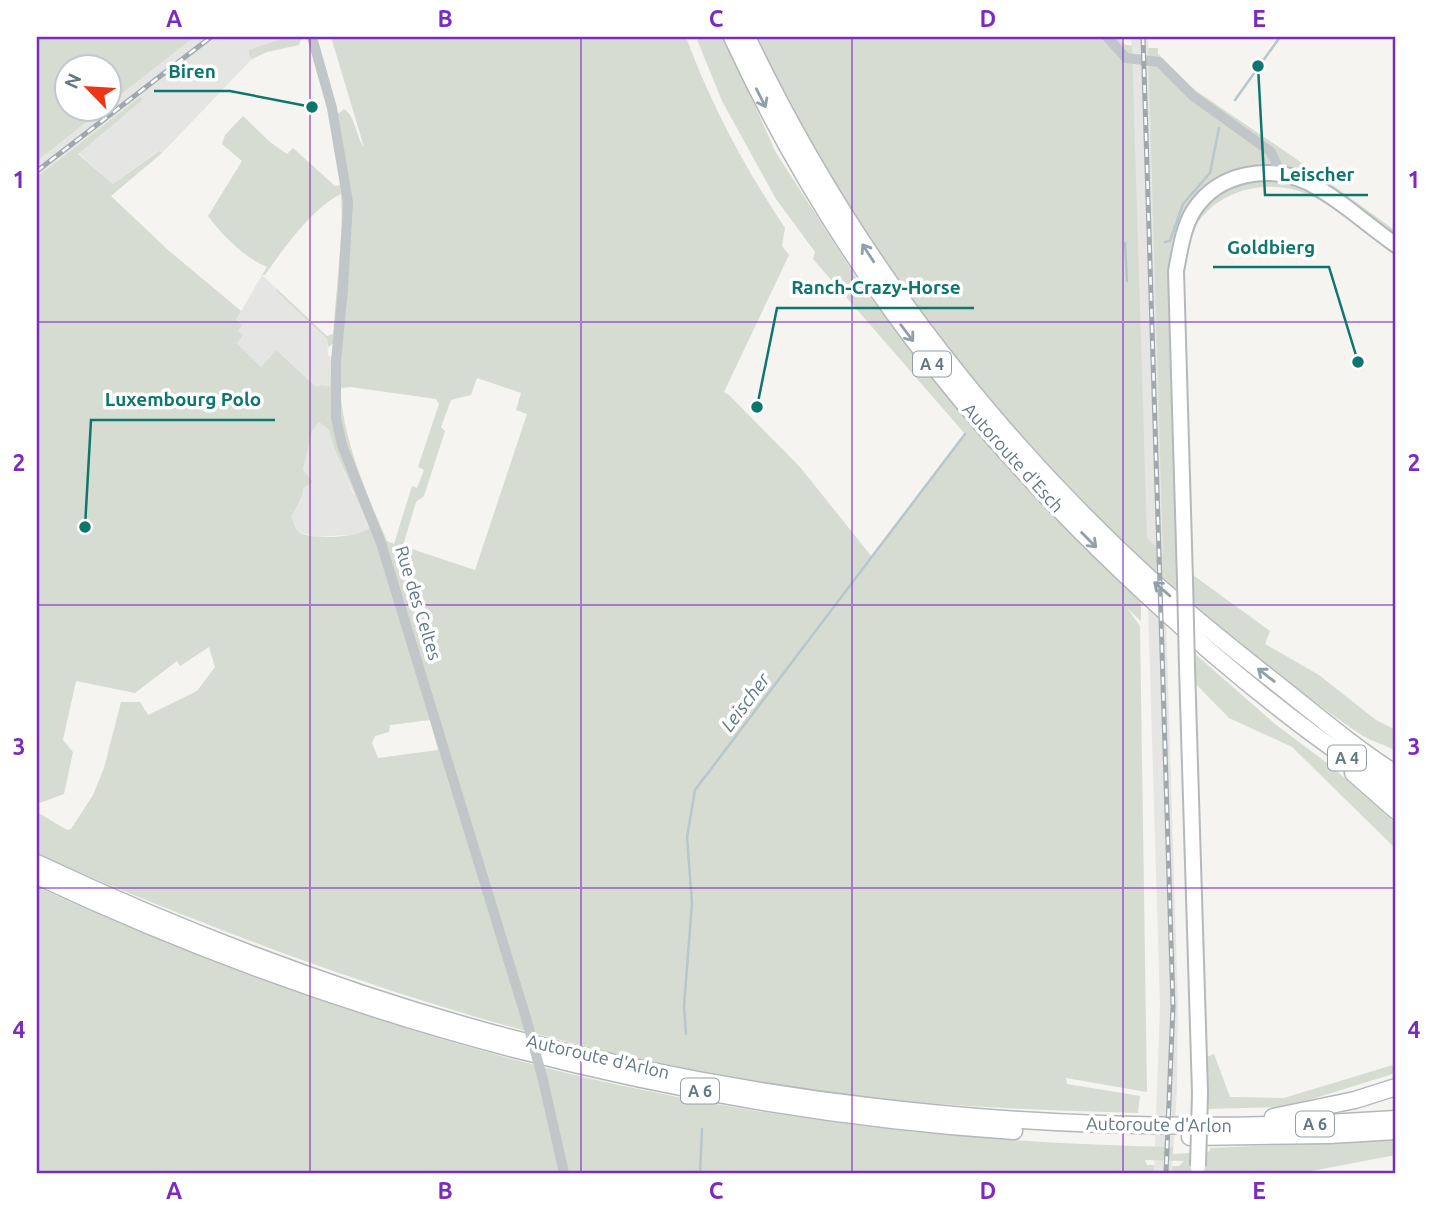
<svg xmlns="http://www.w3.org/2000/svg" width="1433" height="1210" viewBox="0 0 1433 1210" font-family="Ubuntu,sans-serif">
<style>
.built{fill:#e5e6e4}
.green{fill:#d6dcd1;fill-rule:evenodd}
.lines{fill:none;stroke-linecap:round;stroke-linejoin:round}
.stream{stroke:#b8c7cb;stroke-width:2.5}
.major-casing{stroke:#b4b9bc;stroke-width:18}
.highway-casing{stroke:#b4b8ba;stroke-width:19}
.minor{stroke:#c1c6c8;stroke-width:10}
.major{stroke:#fff;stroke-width:14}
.highway{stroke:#fff;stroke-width:16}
.rail-casing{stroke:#9fa8ac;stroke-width:5}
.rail{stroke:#fff;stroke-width:2.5;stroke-dasharray:8;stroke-linecap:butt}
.major-bridge-casing{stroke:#b4b9bc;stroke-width:18;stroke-linecap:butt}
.minor-bridge{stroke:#c1c6c8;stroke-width:10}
.major-bridge{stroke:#fff;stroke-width:14}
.oneway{stroke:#91a0a8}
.grid{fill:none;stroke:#7b2cbf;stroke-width:2;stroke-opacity:0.55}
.labels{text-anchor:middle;stroke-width:7;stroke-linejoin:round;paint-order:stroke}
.shield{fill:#fff;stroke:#91a0a8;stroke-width:2}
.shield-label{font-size:16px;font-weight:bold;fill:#627883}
.street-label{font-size:18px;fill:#627883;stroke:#fff}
.water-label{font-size:19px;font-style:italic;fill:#5d7b81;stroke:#fff}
.leader{fill:none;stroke:#0f766e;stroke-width:2.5}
.callout-dot{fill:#0f766e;stroke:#fff;stroke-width:2.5}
.callout-label{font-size:19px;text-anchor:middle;font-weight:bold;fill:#0f766e;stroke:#fff;stroke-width:7;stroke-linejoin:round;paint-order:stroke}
.neatline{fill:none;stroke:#7b2cbf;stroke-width:2.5}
.grid-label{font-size:23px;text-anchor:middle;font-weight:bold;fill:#7b2cbf}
</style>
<rect width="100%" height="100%" fill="#f5f4f0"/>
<g class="built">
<path d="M194,37h93l-37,13 -1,6 3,3 -90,94 -4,-2 -45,33 -35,-31 71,-59 -6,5 -3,-2 -103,80v-16l66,-52 5,-1 1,-4z"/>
<path d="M1131,37h17l30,968 -1,83 -5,85h-18l6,-167z"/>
<path d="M262,275l15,14 -1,2 51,48 1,16 3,3 -1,29 -14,1 -40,-38 -15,17 -24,-24 -1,-23z"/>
<path d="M319,422l10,8 5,18 20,47 3,-1 13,34 -6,6 -49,3 -16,-5 -9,-15 12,-21 1,-26 9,-39z"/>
</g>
<g class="green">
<path d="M37,37h157l-85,67 -1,-38h-42v42l37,1 -66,52z"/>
<path d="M287,37h18l-4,2 -2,6 -32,7 -15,7 -3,-3v-6z"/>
<path d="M331,37h355c25,68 59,131 99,191l-3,18 7,9 -65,137 5,3 71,72 72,90 93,-123 -152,-175 2,-7 -39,-53 -54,-98 -26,-64h29l50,114 86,134 109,140 171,176v20l-14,-13 13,18 7,466 -81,-14 1,6 73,12 -2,17c-115,-3 -229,-8 -343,-25 -195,-29 -384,-85 -568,-156 -64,-25 -128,-50 -190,-79v-41l30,18 4,-1 22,-34 11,-27 17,-66h19l8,13 49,-24 18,-24 -6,-20 -29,19 -3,-5 -42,32 -59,-12 -13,59 10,12 -9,42 -27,10v-627l103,-80 3,2 -3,3 -62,52 35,30 46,-33 3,2 -51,43 56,53 74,62 -5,9 6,5 -4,6 5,4 -6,8 24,24 15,-17 40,37 6,-2 8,2 1,-29 6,-17 -9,6 -1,-8 -51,-48 1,-2 50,47 6,-2 9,-108 -1,-32c-30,15 -57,54 -76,81h-3l5,-8c-22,-9 -45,-32 -59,-51l34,-55 -20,-17 3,-9 18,-19 27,26 17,12 6,-6 42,38 11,-2 -14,-76 7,5 5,-4c12,8 12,28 20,38zM477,378l44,15 -5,17 11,4 -52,156 -72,-24 13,-44 8,-6 21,-65 -4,-4 10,-27 20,-5zM350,387l86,12 3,5 -21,63 6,3 -7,18 -5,-2 -18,58 -7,-3c-21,-49 -42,-96 -47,-150l2,-3zM319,422l10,8 5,18 36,80c-10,9 -59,13 -71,4 -3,-3 -6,-11 -8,-15l11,-21 1,-8 10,-6 -10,-12 9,-39zM430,720l8,30 -60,8 -6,-15 3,-7 14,-4 1,-7z"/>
<path d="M755,37h364l4,7 9,2 15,492 16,16 -15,-506h10v6l37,36 97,66 104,75v25c-28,-21 -56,-47 -87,-61 -46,-21 -109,-1 -121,51 -5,21 -3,43 -3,64l8,265 77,56 -5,13 54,31 57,45 20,10v21c-10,-6 -23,-9 -33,-15 -202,-135 -393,-329 -520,-536 -33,-53 -61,-107 -88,-163z"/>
<path d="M1194,653l81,71 56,42 65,58v25l-104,-102 -63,-29 -36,-37z"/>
<path d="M37,887c160,72 324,133 494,177 209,54 426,79 642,83v7l19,-1 -1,20h-19v-7h7l5,-5 -39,-1 2,5h7v8h-1117z"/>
<path d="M1214,1054l16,43 54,1 112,-34v9l-110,34 -80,2v-52z"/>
<path d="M1396,1140v15l-95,18h-97l1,-20 5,-2v-3z"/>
</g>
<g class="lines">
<g class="stream">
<path d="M1235,100l45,-63"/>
<path d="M1165,242l5,-1 13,-37 27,-31 9,-45"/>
<path d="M1125,243l2,38"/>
<path d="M686,1034l-2,-28 8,-103 -5,-66 8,-47 270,-356"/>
<path d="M700,1173l2,-44"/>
</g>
<g class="major-casing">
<g id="major">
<path d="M1185,580l-9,-309c4,-20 7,-44 18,-61 25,-38 76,-46 115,-27 31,16 58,42 87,62"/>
<path d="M1187,667l13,426"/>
</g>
</g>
<g class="highway-casing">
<g id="highway">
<path d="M732,37c101,219 241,398 418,561 77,71 157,137 246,193"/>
<path d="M747,37c98,206 233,385 401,540 36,33 75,64 114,95 44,34 87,72 134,102"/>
<path d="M1353,773l43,38"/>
<path d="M37,863c106,50 215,94 326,131 331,110 686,149 1033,125"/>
<path d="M37,876c307,144 638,232 977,255"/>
<path d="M1273,1117l82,-17 41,-13"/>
<path d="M1190,1137l139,-2 67,-4"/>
</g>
</g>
<g class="minor">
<path d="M312,37l20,71 16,94 -5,87 -7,72v57l6,27 39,98 145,475"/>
<path d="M1107,37l19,21 33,4 34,34 78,56 10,22"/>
<path d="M543,1080l21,93"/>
</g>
<use href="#major" class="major"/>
<use href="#highway" class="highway"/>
<g class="rail-casing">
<g id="rail">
<path d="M1143,37l30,969 -7,167"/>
<path d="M37,171l174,-134"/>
</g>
</g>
<use href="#rail" class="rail"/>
<g class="major-bridge-casing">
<g id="major-bridge">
<path d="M1185,580l2,87"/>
<path d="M1198,1166l2,-73"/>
</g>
</g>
<path class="minor-bridge" d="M526,1018l17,62"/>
<use href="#major-bridge" class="major-bridge"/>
</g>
<defs><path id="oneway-shaft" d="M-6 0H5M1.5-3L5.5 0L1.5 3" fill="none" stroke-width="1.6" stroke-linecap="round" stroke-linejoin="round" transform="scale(1.75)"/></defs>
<g class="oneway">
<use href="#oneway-shaft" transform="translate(761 98) rotate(63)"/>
<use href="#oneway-shaft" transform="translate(868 253) rotate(-123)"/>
<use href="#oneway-shaft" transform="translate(907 333) rotate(53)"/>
<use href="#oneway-shaft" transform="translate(1089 540) rotate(45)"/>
<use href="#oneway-shaft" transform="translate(1162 589) rotate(-139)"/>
<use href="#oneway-shaft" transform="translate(1266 675) rotate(-142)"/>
</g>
<path class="grid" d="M310,37v1136M581,37v1136M852,37v1136M1123,37v1136M37,322h1359M37,605h1359M37,888h1359"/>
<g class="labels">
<g class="shield">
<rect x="913" y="351.5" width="38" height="25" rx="5"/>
<rect x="1328" y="745.5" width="38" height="25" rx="5"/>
<rect x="681" y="1078.5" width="38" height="25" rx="5"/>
<rect x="1296" y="1111.5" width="38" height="25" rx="5"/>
</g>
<g class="shield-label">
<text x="932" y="370">A 4</text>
<text x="1347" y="764">A 4</text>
<text x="700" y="1097">A 6</text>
<text x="1315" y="1130">A 6</text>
</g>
<g class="street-label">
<text transform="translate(1013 458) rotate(48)" y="6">Autoroute d'Esch</text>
<text transform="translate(418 603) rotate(73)" y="6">Rue des Celtes</text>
<text transform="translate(598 1057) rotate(13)" y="6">Autoroute d'Arlon</text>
<text transform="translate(1159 1125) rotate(1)" y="6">Autoroute d'Arlon</text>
</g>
<g class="water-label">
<text transform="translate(745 702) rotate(-53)" y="7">Leischer</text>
</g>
</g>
<path class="leader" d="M312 107L230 91H154M1258 66L1265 195H1368M1358 362L1329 267H1213M757 407L777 308H974M85 527L91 420H275"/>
<g class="callout-dot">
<circle cx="312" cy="107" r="7"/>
<circle cx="1258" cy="66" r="7"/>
<circle cx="1358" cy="362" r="7"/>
<circle cx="757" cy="407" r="7"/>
<circle cx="85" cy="527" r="7"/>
</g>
<g class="callout-label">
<text x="192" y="78">Biren</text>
<text x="1317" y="181">Leischer</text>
<text x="1271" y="254">Goldbierg</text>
<text x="876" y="294">Ranch-Crazy-Horse</text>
<text x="183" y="406">Luxembourg Polo</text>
</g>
<rect width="1433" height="1210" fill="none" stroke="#ffffff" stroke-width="77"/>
<g transform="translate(88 88) rotate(295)"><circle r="33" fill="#ffffff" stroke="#c0c9cd" stroke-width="2"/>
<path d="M0-5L12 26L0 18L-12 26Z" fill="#ec3418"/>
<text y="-10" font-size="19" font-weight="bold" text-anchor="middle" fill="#627883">N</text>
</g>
<rect x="38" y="38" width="1356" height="1134" class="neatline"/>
<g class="grid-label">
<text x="174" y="27">A</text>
<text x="445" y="27">B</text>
<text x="716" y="27">C</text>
<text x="988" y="27">D</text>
<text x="1259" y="27">E</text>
<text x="19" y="188">1</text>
<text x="1414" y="188">1</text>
<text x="19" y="471">2</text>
<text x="1414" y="471">2</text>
<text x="19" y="755">3</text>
<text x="1414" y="755">3</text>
<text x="19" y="1038">4</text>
<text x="1414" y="1038">4</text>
<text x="174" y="1199">A</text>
<text x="445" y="1199">B</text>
<text x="716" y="1199">C</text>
<text x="988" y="1199">D</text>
<text x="1259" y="1199">E</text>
</g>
</svg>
